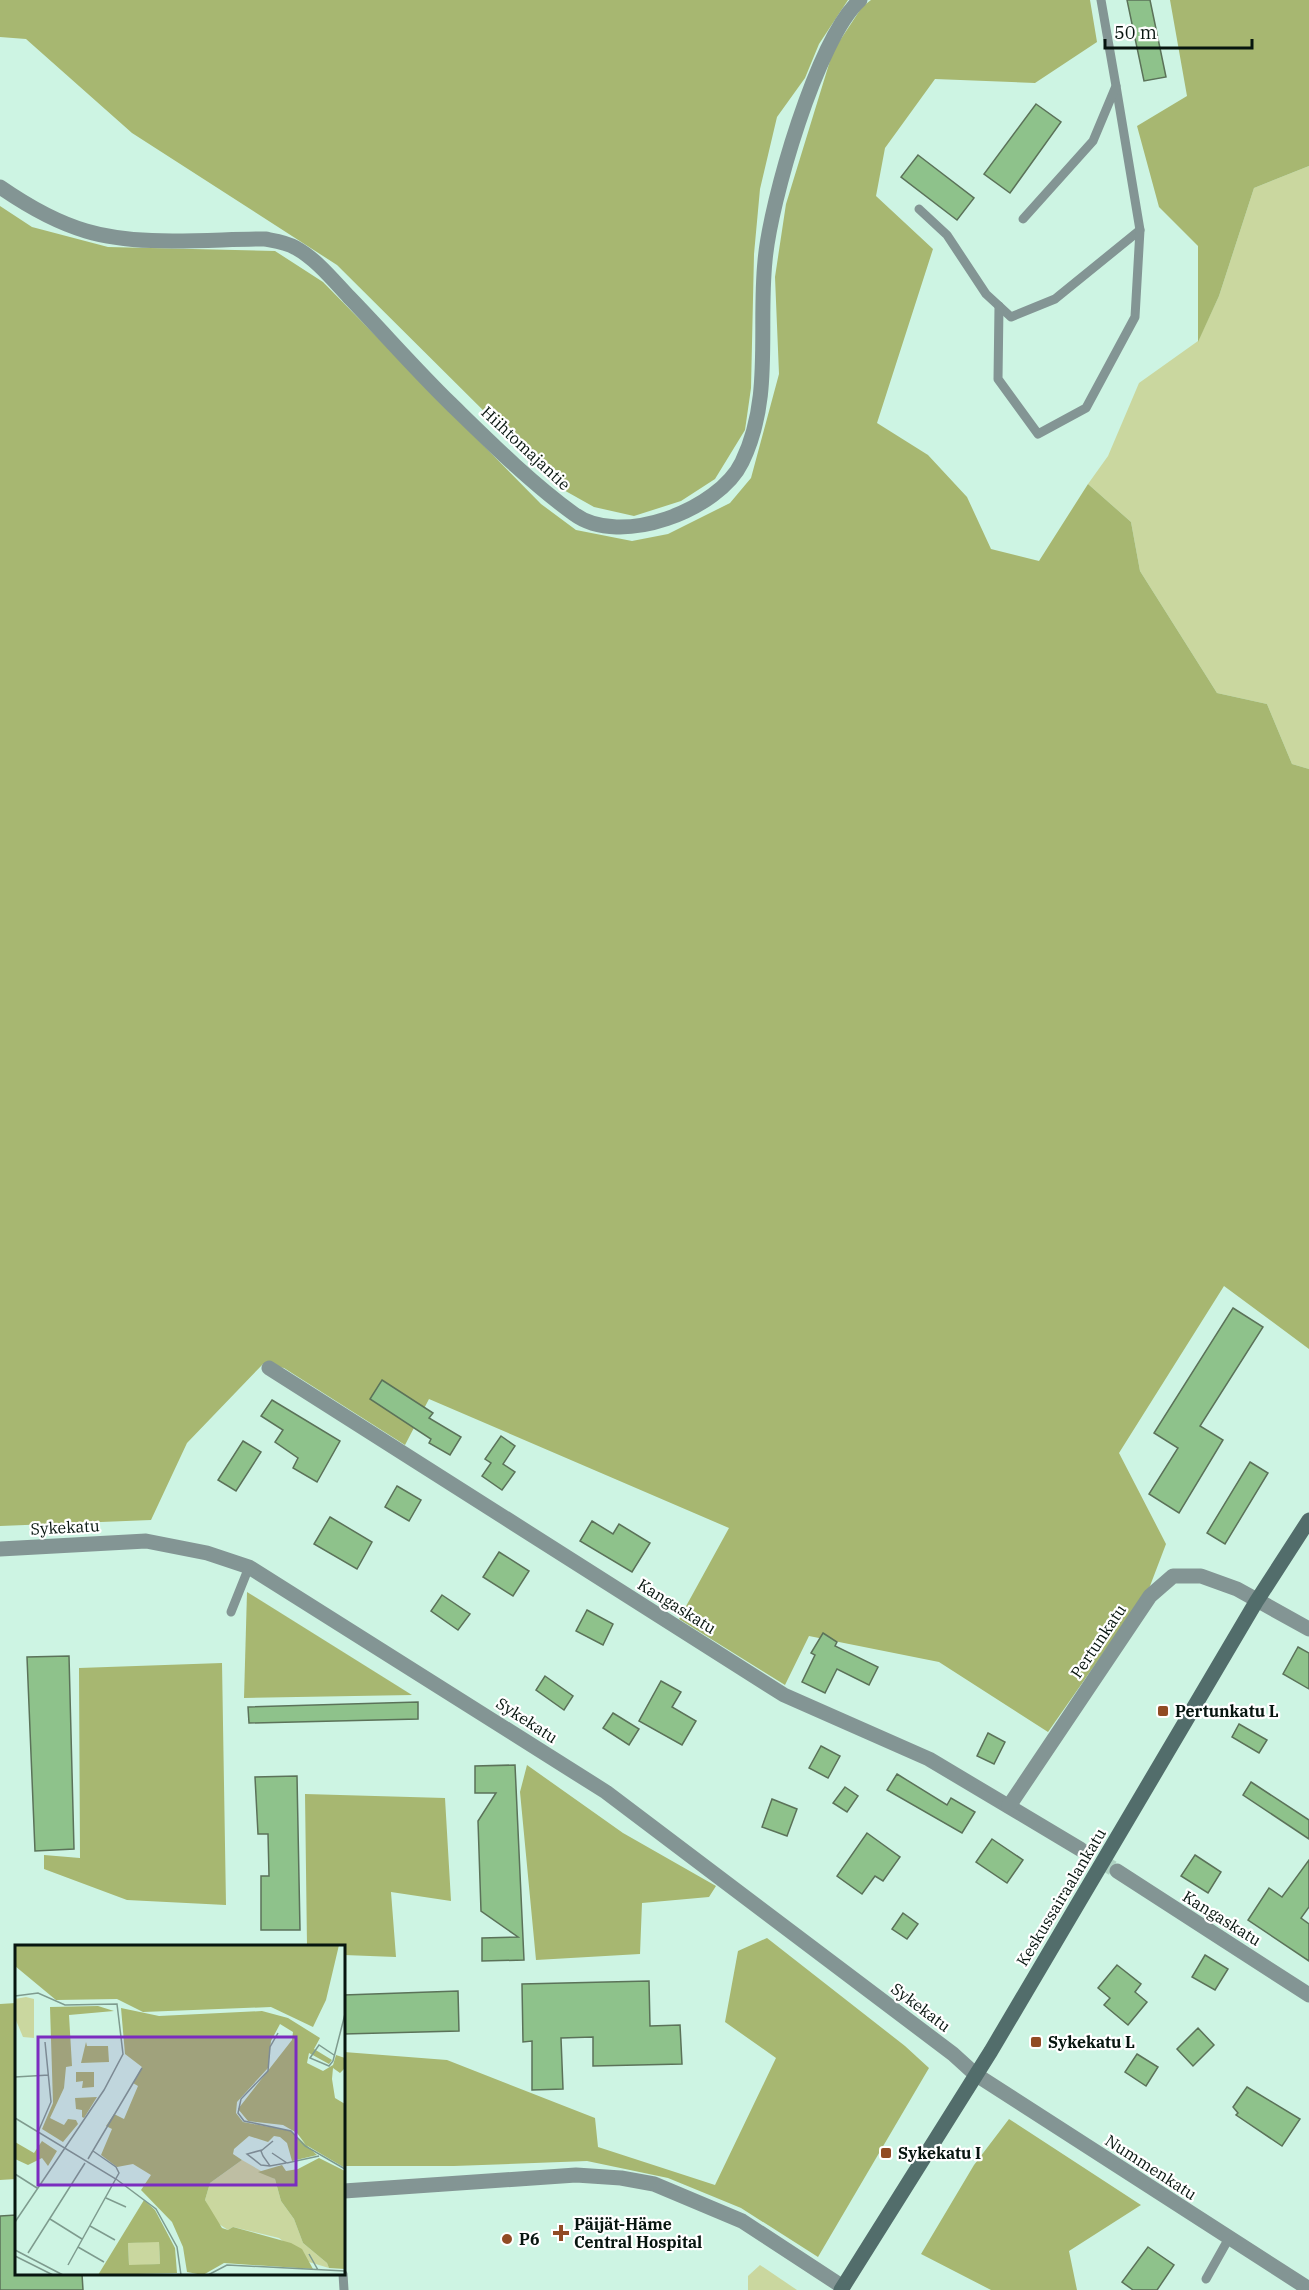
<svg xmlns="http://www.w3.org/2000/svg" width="1309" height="2290" viewBox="0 0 1309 2290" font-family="'IBM Plex Serif',serif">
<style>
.green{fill:#cad79f}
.forest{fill:#a7b771}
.building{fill:#8ec28b;stroke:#5b7259;stroke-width:1.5}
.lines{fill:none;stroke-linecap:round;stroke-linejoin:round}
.street-tunnel{stroke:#afd3c3;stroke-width:15;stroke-dasharray:15 8;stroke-linecap:butt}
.lane{stroke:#839594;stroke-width:9}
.street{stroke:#839594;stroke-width:15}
.secondary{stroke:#526d6b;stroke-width:15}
.poi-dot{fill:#914b24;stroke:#fff;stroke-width:2}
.labels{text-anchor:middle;stroke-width:4.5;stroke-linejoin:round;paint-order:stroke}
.street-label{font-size:16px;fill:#07150f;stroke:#fff}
.poi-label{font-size:16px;font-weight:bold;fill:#07150f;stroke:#fff;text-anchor:start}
.inset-road{fill:none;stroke:#7e9b8e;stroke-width:1.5}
.view{fill:#7b2cbf;fill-opacity:0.15;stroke:#7b2cbf;stroke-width:3}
.inset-edge{fill:none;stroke:#07150f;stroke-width:3}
</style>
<rect width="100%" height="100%" fill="#cdf4e3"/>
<g class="green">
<path d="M1309,166v603l-17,-5 -25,-60 -50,-11 -77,-122 -9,-49 -43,-38 20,-28 31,-73 59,-42 21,-45 35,-108z"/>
<path d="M760,2265l37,25h-49v-14z"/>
</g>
<g class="forest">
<path d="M0,0h848l-29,44 -14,34 -28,39 -17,72 -6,65 -3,134 -6,42 -30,49 -34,22 -47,15 -40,-9 -41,-23 -37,-41 -179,-178 -205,-132 -106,-94 -26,-2z"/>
<path d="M871,0h219l7,42 -62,41 -100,-4 -50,69 -9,48 57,53 -56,174 51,32 39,42 24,52 48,12 49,-77 43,38 9,49 77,122 50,11 25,60 17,5v580l-85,-63 -105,167 47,91 -16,42 -102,146 -109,-70 -130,-26 -24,49 -106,-66 50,-91 -300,-129 -24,46 -121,-77 -21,-4 -76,79 -36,77 -151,6v-1320l32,21 76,20 167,4 48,31 218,222 35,26 56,11 36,-7 62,-31 21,-25 28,-104 -4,-97 11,-73 47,-153 29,-44z"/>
<path d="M1170,0h139v166l-55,22 -35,108 -21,46v-96l-39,-39 -22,-81 50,-30z"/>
<path d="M247,1592l165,103 -168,3z"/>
<path d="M222,1663l4,242 -99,-5 -83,-31v-14l36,3 -1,-190z"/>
<path d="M527,1765l96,68 93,53 -7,11 -67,6 -2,51 -104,6 -16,-168z"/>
<path d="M305,1794l140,4 6,103 -60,-9 5,65 -52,-2v-9h-37z"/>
<path d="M767,1938l138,108 24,22 -111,189 -77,-49 -73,-30 -81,-17 -133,5h-110v-114l103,8 148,58 3,29 117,38 61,-127 -51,-36 13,-71z"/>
<path d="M16,2003v176l-16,1v-176z"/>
<path d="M1009,2119l132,86 -72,46 8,39h-86l-70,-36 53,-89z"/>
</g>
<g class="building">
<path d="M1127,0h23l16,77 -22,4z"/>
<path d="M1036,104l25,18 -51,71 -26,-19z"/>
<path d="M918,155l56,43 -17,22 -56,-43z"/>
<path d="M1233,1308l30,19 -63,99 23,14 -44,73 -30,-19 29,-46 -24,-15z"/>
<path d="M382,1380l51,33 -4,5 32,19 -11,18 -21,-12 2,-4 -61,-40z"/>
<path d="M272,1400l68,41 -23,41 -24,-14 5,-10 -23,-16 8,-12 -22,-14z"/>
<path d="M501,1436l14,10 -12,18 12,8 -13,18 -20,-14 9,-13 -6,-4z"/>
<path d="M243,1441l18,11 -25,39 -18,-11z"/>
<path d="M1250,1462l18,11 -43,71 -18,-11z"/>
<path d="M397,1486l24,14 -12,21 -24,-14z"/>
<path d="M330,1517l42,25 -15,27 -43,-25z"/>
<path d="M592,1521l21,13 6,-10 31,19 -18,29 -52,-31z"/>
<path d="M499,1552l30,19 -16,25 -30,-19z"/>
<path d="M442,1595l28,19 -12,16 -27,-19z"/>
<path d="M587,1610l26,14 -10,21 -27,-14z"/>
<path d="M823,1633l14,9 -2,4 43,21 -9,18 -32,-16 -12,24 -23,-11 13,-27 -4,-2z"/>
<path d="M1298,1647l11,6v36l-26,-15z"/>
<path d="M69,1656l5,193 -39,2 -8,-194z"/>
<path d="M545,1676l28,20 -9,14 -28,-20z"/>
<path d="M661,1681l20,11 -9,15 24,14 -14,24 -43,-24z"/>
<path d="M418,1702v17l-169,4 -1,-16z"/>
<path d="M613,1713l26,16 -10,16 -26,-17z"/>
<path d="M1239,1724l28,16 -8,13 -27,-16z"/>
<path d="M988,1733l17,9 -11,22 -17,-8z"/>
<path d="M821,1746l19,10 -12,22 -19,-10z"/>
<path d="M515,1765l9,195 -42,1v-23l36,-1 -37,-26 -3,-90 18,-28h-21v-27z"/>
<path d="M897,1774l50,31 4,-7 24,14 -13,21 -75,-43z"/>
<path d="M297,1776l3,154h-39v-54h8l-1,-42h-10l-3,-57z"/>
<path d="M1251,1782l58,38v19l-66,-44z"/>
<path d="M845,1787l13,9 -11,16 -14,-9z"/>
<path d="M772,1799l25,10 -10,27 -25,-9z"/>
<path d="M867,1833l33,24 -17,24 -8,-5 -13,18 -25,-18z"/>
<path d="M992,1839l31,21 -16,23 -31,-21z"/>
<path d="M1195,1855l26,17 -13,21 -27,-17z"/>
<path d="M1309,1860v47l-8,11 8,6v37l-61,-41 21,-32 13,9z"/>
<path d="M903,1913l15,11 -11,15 -15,-10z"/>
<path d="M1205,1955l23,14 -13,21 -23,-13z"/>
<path d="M1117,1965l24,19 -6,8 12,10 -19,23 -24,-20 6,-7 -12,-10z"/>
<path d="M649,1981l1,45 30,-1 2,39 -89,2v-29l-32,1 2,51 -31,1v-49l-9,1 -1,-58z"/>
<path d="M458,1991l1,40 -115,3v-39z"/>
<path d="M1198,2028l16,17 -21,21 -16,-17z"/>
<path d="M1137,2054l21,13 -12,19 -21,-14z"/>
<path d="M1247,2087l53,32 -18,27 -46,-31 2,-2 -5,-6z"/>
<path d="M16,2215v59h66l1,16h-83v-74z"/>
<path d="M1148,2247l26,18 -17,25h-24l-11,-8z"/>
</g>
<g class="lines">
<path class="street-tunnel" d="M1080,1849l34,20"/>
<g class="lane">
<path d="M919,209l28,26 39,59 25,23 44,-18 85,-69 -24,-144"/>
<path d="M1023,219l70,-78 23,-55 -15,-86"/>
<path d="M999,306l-1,73 40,55 48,-26 49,-91 5,-87"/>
<path d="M231,1612l18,-45"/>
<path d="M343,2274l1,16"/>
<path d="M1206,2279l23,-41"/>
</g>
<g class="street">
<path d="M0,187c26,18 55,35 86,44 53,16 123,8 179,8 11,2 21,3 31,9 20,11 37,32 53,49 34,35 67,73 102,107 39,38 79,78 123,110 46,34 145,-4 168,-52 31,-64 16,-133 23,-201 5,-59 52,-222 95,-261"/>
<path d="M269,1368l515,327 145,64 151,90"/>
<path d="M0,1549l146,-8 61,12 42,14 357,225 347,262 22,20 334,215"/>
<path d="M1009,1806l141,-210 23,-20h28l36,13 72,40"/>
<path d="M1117,1871l192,124"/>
<path d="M344,2191l232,-16 45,3 33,6 88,37 101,66"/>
</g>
<path class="secondary" d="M841,2290l150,-239 265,-449 53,-82"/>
</g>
<g class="poi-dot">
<rect x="1157" y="1705" width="12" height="12" rx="3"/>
<rect x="1030" y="2036" width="12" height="12" rx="3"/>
<rect x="880" y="2147" width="12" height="12" rx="3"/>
<path d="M558 2224h6v6h6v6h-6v6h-6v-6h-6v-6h6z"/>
<circle cx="507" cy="2239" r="6"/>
</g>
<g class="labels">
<g class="street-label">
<text transform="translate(526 448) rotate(43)" y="6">Hiihtomajantie</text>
<text transform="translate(65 1527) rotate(-3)" y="6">Sykekatu</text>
<text transform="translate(677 1606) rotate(32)" y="6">Kangaskatu</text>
<text transform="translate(1098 1641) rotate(-56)" y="6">Pertunkatu</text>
<text transform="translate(527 1720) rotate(33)" y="6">Sykekatu</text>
<text transform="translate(1061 1897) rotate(-59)" y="6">Keskussairaalankatu</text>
<text transform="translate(1222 1918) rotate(32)" y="6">Kangaskatu</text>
<text transform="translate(921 2007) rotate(37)" y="6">Sykekatu</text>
<text transform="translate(1151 2167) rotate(33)" y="6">Nummenkatu</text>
</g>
<g class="poi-label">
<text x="1175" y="1717">Pertunkatu L</text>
<text x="1048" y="2048">Sykekatu L</text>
<text x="898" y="2159">Sykekatu I</text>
<text x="574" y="2230">Päijät-Häme<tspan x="574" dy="18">Central Hospital</tspan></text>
<text x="519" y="2245">P6</text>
</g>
</g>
<g transform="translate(15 1945)">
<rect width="330" height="330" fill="#cdf4e3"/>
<path d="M11,52l8,2v39l-11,-1 -8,-19v-19zM227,215l33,19 6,22 13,18 9,24 24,20 2,5 -20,-6 -30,-24 -46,-11 -5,3 -12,-8 -11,-22 5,-17zM144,296l1,23 -31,2 -1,-23z" fill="#cad79f"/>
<path d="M0,0h324l-13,55 -13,27 -42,-20 -128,5 -26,-13 -61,1 -41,-34zM35,62l48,-1 16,5 -45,4 3,51 -6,1 -2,21 -14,30 14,7 4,-6 8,1 2,4 -15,18 -21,-13 11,-26zM106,63l38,8 103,-5 26,7 32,20 -6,11 18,11 -3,4 -20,-11 -2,10 16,8 10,-6 3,-10 9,3v10l-5,5 -7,-5 -1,11 3,19 10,6v64l-39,-23 -9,-12 -14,-8 -35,-4 -10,-12 54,-69 1,-8 -13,-8 -9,17 -3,27 -31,34 -1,11 7,9 48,9 26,24 -25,6 -5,-18 -7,-6 -6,-1 -6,6 -19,-6 -15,13 -1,5 9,6 -32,23 -5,17 17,28 6,2 5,-3 58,16 11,6 11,20 -89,-6 -21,12 -16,-3 -4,-25 -11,-25 -31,-32 10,-15 -18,-11 -16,3 -16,-12 11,-26 -6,-3 8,-12 10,5 14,-33 -5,-3 9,-16 -17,-13zM71,97l1,4h21l1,16 -28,1zM61,127h18v15l-12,1 1,-7 -7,1zM82,152l-13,21 -2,-1v-7l-6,-1 -1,-11zM27,196l15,10 -9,15 -6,-8 -14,7 -13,-6v-17l19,11zM304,213l26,13v98l-16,-1 -2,-5 -24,-20 -9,-24 -13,-18 -6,-22 -17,-7 24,-7 4,6 12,-2zM129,255l11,10 20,38 2,25 -79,2zM144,297l1,22 -31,1 -1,-22z" fill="#a7b771" fill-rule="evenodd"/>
<path class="inset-road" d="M0,51l23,-3 27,12 52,-1 6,50 -19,36 -89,132M263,88l-8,14 -2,24 -27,28 -3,14 6,8 47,10 14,15 40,23M319,110l-15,-10 -9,13 19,8 4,-5 12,-47M0,132l34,-2M0,173l101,61 40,30 21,38 4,28M23,187l13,-30 -6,-60M258,196l-12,10 2,5 7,10 16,-3M247,205l-15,4 14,11 9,1M257,208l15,10 32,-7M73,214l54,-91M0,229l22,14M91,253l20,9M35,274l32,20M75,281l25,14M63,302l26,15M0,305l48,25M13,308l57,-90M294,309l9,16M0,311l38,19M53,320l51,-92 -3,-6 -23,-16M193,330l19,-10 118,6"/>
<path class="view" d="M23,92h258v148h-258z"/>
<rect width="330" height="330" class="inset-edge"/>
</g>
<path d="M1105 39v9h147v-9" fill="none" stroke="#07150f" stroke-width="3"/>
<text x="1114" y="39" font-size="18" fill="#07150f" stroke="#ffffff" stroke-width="4.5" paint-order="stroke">50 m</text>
</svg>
